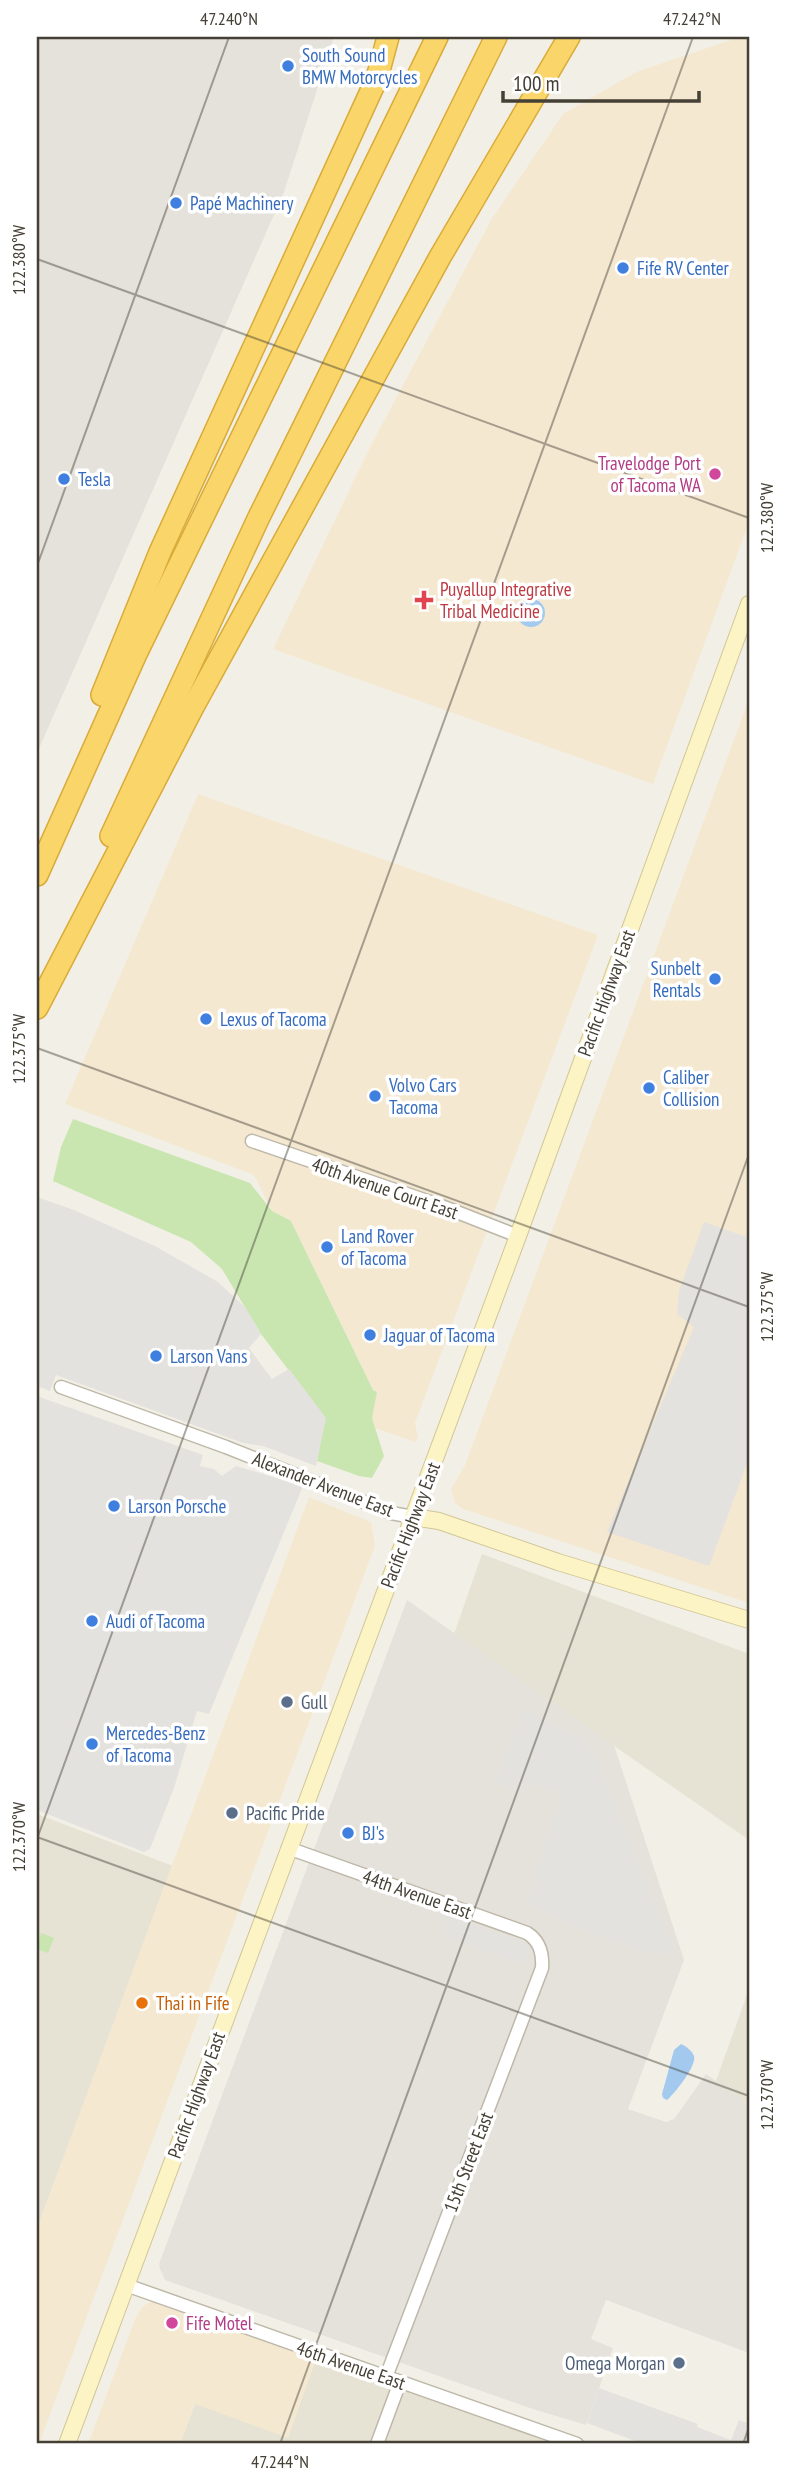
<svg xmlns="http://www.w3.org/2000/svg" width="786" height="2481" viewBox="0 0 786 2481" font-family="'PT Sans Narrow',sans-serif">
<style>
.residential{fill:#e6e2d4}
.commercial{fill:#f4e8d1}
.industrial{fill:#e5e1db}
.green{fill:#c9e6b0}
.parking{fill:#e3e2de}
.water{fill:#a3caee}
.lines{fill:none;stroke-linecap:round;stroke-linejoin:round}
.street-casing{stroke:#beb8a9;stroke-width:15}
.secondary-casing{stroke:#d1c697;stroke-width:18}
.highway-casing{stroke:#d9ab3a;stroke-width:24}
.street{stroke:#fff;stroke-width:12}
.secondary{stroke:#fdf4c5;stroke-width:16}
.highway{stroke:#fad56a;stroke-width:21}
.ticks{fill:none;stroke:#454035;stroke-width:2;stroke-opacity:0.45}
.shop-dot{fill:#3f7fe0;stroke:#fff;stroke-width:2.5}
.hotel-dot{fill:#d1479c;stroke:#fff;stroke-width:2.5}
.health-dot{fill:#e0444e;stroke:#fff;stroke-width:2.5}
.service-dot{fill:#5c6f8a;stroke:#fff;stroke-width:2.5}
.food-dot{fill:#e8710a;stroke:#fff;stroke-width:2.5}
.labels{text-anchor:middle;stroke-width:7;stroke-linejoin:round;paint-order:stroke}
.shop-label{font-size:19px;fill:#366cbe;stroke:#fff;text-anchor:start}
.hotel-label{font-size:19px;fill:#b23c85;stroke:#fff;text-anchor:end}
.health-label{font-size:19px;fill:#be3a42;stroke:#fff;text-anchor:start}
.street-label{font-size:19px;fill:#454035;stroke:#fff}
.service-label{font-size:19px;fill:#4e5e75;stroke:#fff;text-anchor:start}
.food-label{font-size:19px;fill:#c56008;stroke:#fff;text-anchor:start}
.neatline{fill:none;stroke:#454035;stroke-width:2.5}
.ticks-label{font-size:18px;text-anchor:middle;fill:#454035}
</style>
<rect width="100%" height="100%" fill="#f2f0e6"/>
<g class="residential">
<path d="M482,1554l267,100v186l-295,-206z"/>
<path d="M37,1814l136,52 -136,362z"/>
<path d="M749,1989v116l-33,-24z"/>
<path d="M317,2357l237,87h-374l15,-40z"/>
</g>
<g class="commercial">
<path d="M740,37h9v485l-96,262 -380,-135 97,-202 121,-227 72,-106 73,-42z"/>
<path d="M749,699v904l-286,-94 -8,-6 -4,-14 14,-24z"/>
<path d="M198,794l400,141 -183,488 3,14 -3,5 -49,-17 11,-33 -4,-2 -82,-169 -19,-10 -18,-36 -189,-71z"/>
<path d="M309,1497l62,25 4,24 -336,898h-2v-216z"/>
<path d="M150,2302h4l163,55 -29,81 -93,-34 -15,40h-92l48,-127 6,-10z"/>
</g>
<g class="industrial">
<path d="M37,37h297l-50,155 -247,561z"/>
<path d="M407,1600l207,145 70,215 -56,149 38,13 8,-3 32,-45 43,31v248l-143,-53 -15,39 22,9 -27,77 -53,-16 -368,-129 -5,-11 -1,-5z"/>
</g>
<g class="green">
<path d="M73,1119l177,64 22,28 19,10 82,169 4,2 -5,26 12,38 -12,22 -13,-2 -42,-15 8,-43 -64,-84 -39,-65 -31,-27 -138,-61 8,-34z"/>
<path d="M41,1933l13,5 -6,15 -11,-4z"/>
</g>
<g class="parking">
<path d="M37,1197l37,13 81,36 63,36 27,25 16,27 -12,14 23,31 17,-10 37,49 -10,48 -53,-20 -20,-3 -187,-68 -6,16 -13,-5z"/>
<path d="M704,1222l45,16v220l-40,108 -102,-34 87,-205 -17,-13 2,-23z"/>
<path d="M37,1396l166,59 -3,11 14,3 8,7 14,-10 67,20 -94,228 -12,-3 -23,77 -24,61 -6,3 -107,-42z"/>
<path d="M523,1709l55,27 17,20 80,196 -17,4 -63,-21 -69,-30 36,-111 -35,-12 -5,12 -27,-12z"/>
<path d="M446,1914l84,32 -6,19 -81,-29z"/>
<path d="M599,2388l99,36 -1,3 34,13 8,-20 10,4v20h-106l-56,-21z"/>
</g>
<g class="water">
<circle cx="531" cy="613" r="14"/>
<path d="M681,2044c5,2 11,7 13,12 3,10 -20,38 -27,44l-4,-2 -1,-4 12,-44z"/>
</g>
<g class="lines">
<g class="street-casing">
<g id="street">
<path d="M252,1141l187,64 79,31"/>
<path d="M61,1387l165,60 165,66 22,4"/>
<path d="M288,1848l239,85c13,8 16,20 15,35l-156,409"/>
<path d="M126,2285l451,159"/>
<path d="M377,2444l23,-62"/>
</g>
</g>
<g class="secondary-casing">
<g id="secondary">
<path d="M413,1517l26,4 119,41 191,58"/>
<path d="M67,2444l451,-1208 231,-632"/>
</g>
</g>
<g class="highway-casing">
<g id="highway">
<path d="M102,695l58,-143 217,-474 11,-41"/>
<path d="M111,836l147,-317 238,-482"/>
<path d="M37,875l98,-219 302,-619"/>
<path d="M37,1008l156,-301 247,-450 129,-220"/>
</g>
</g>
<use href="#street" class="street"/>
<use href="#secondary" class="secondary"/>
<use href="#highway" class="highway"/>
</g>
<path class="ticks" d="M37,259l712,259M37,566l192,-529M37,1048l712,259M37,1837l712,259M37,1839l656,-1802M280,2444l469,-1290M743,2444l6,-17"/>
<g class="shop-dot">
<circle cx="288" cy="66" r="7"/>
<circle cx="176" cy="203" r="7"/>
<circle cx="623" cy="268" r="7"/>
<circle cx="64" cy="479" r="7"/>
<circle cx="715" cy="979" r="7"/>
<circle cx="206" cy="1019" r="7"/>
<circle cx="649" cy="1088" r="7"/>
<circle cx="375" cy="1096" r="7"/>
<circle cx="327" cy="1247" r="7"/>
<circle cx="370" cy="1335" r="7"/>
<circle cx="156" cy="1356" r="7"/>
<circle cx="114" cy="1506" r="7"/>
<circle cx="92" cy="1621" r="7"/>
<circle cx="92" cy="1744" r="7"/>
<circle cx="348" cy="1833" r="7"/>
</g>
<g class="hotel-dot">
<circle cx="715" cy="474" r="7"/>
<circle cx="172" cy="2323" r="7"/>
</g>
<path class="health-dot" d="M420.5 589.5h7v7h7v7h-7v7h-7v-7h-7v-7h7z"/>
<g class="service-dot">
<circle cx="287" cy="1702" r="7"/>
<circle cx="232" cy="1813" r="7"/>
<circle cx="679" cy="2363" r="7"/>
</g>
<circle class="food-dot" cx="142" cy="2003" r="7"/>
<g class="labels">
<g class="shop-label">
<text x="302" y="62">South Sound<tspan x="302" dy="22">BMW Motorcycles</tspan></text>
<text x="190" y="210">Papé Machinery</text>
<text x="637" y="275">Fife RV Center</text>
<text x="78" y="486">Tesla</text>
<text x="701" y="975" text-anchor="end">Sunbelt<tspan x="701" dy="22">Rentals</tspan></text>
<text x="220" y="1026">Lexus of Tacoma</text>
<text x="663" y="1084">Caliber<tspan x="663" dy="22">Collision</tspan></text>
<text x="389" y="1092">Volvo Cars<tspan x="389" dy="22">Tacoma</tspan></text>
<text x="341" y="1243">Land Rover<tspan x="341" dy="22">of Tacoma</tspan></text>
<text x="384" y="1342">Jaguar of Tacoma</text>
<text x="170" y="1363">Larson Vans</text>
<text x="128" y="1513">Larson Porsche</text>
<text x="106" y="1628">Audi of Tacoma</text>
<text x="106" y="1740">Mercedes-Benz<tspan x="106" dy="22">of Tacoma</tspan></text>
<text x="362" y="1840">BJ's</text>
</g>
<g class="hotel-label">
<text x="701" y="470">Travelodge Port<tspan x="701" dy="22">of Tacoma WA</tspan></text>
<text x="186" y="2330" text-anchor="start">Fife Motel</text>
</g>
<g class="health-label">
<text x="440" y="596">Puyallup Integrative<tspan x="440" dy="22">Tribal Medicine</tspan></text>
</g>
<g class="street-label">
<text transform="translate(606 993) rotate(-70)" y="7">Pacific Highway East</text>
<text transform="translate(385 1188) rotate(19)" y="7">40th Avenue Court East</text>
<text transform="translate(323 1484) rotate(21)" y="7">Alexander Avenue East</text>
<text transform="translate(410 1525) rotate(-69)" y="7">Pacific Highway East</text>
<text transform="translate(417 1894) rotate(19)" y="7">44th Avenue East</text>
<text transform="translate(196 2095) rotate(-70)" y="7">Pacific Highway East</text>
<text transform="translate(468 2162) rotate(-69)" y="7">15th Street East</text>
<text transform="translate(351 2365) rotate(19)" y="7">46th Avenue East</text>
</g>
<g class="service-label">
<text x="301" y="1709">Gull</text>
<text x="246" y="1820">Pacific Pride</text>
<text x="665" y="2370" text-anchor="end">Omega Morgan</text>
</g>
<g class="food-label">
<text x="156" y="2010">Thai in Fife</text>
</g>
</g>
<rect width="786" height="2481" fill="none" stroke="#ffffff" stroke-width="77"/>
<path d="M503 91v10h196v-10" fill="none" stroke="#454035" stroke-width="3.5"/>
<text x="513" y="91" font-size="21" fill="#454035" stroke="#ffffff" stroke-width="5" paint-order="stroke">100 m</text>
<rect x="38" y="38" width="710" height="2404" class="neatline"/>
<g class="ticks-label">
<text x="229" y="25">47.240°N</text>
<text x="692" y="25">47.242°N</text>
<text transform="translate(19 260) rotate(-90)" y="6">122.380°W</text>
<text transform="translate(767 518) rotate(-90)" y="6">122.380°W</text>
<text transform="translate(19 1049) rotate(-90)" y="6">122.375°W</text>
<text transform="translate(767 1307) rotate(-90)" y="6">122.375°W</text>
<text transform="translate(19 1837) rotate(-90)" y="6">122.370°W</text>
<text transform="translate(767 2095) rotate(-90)" y="6">122.370°W</text>
<text x="280" y="2468">47.244°N</text>
</g>
</svg>
